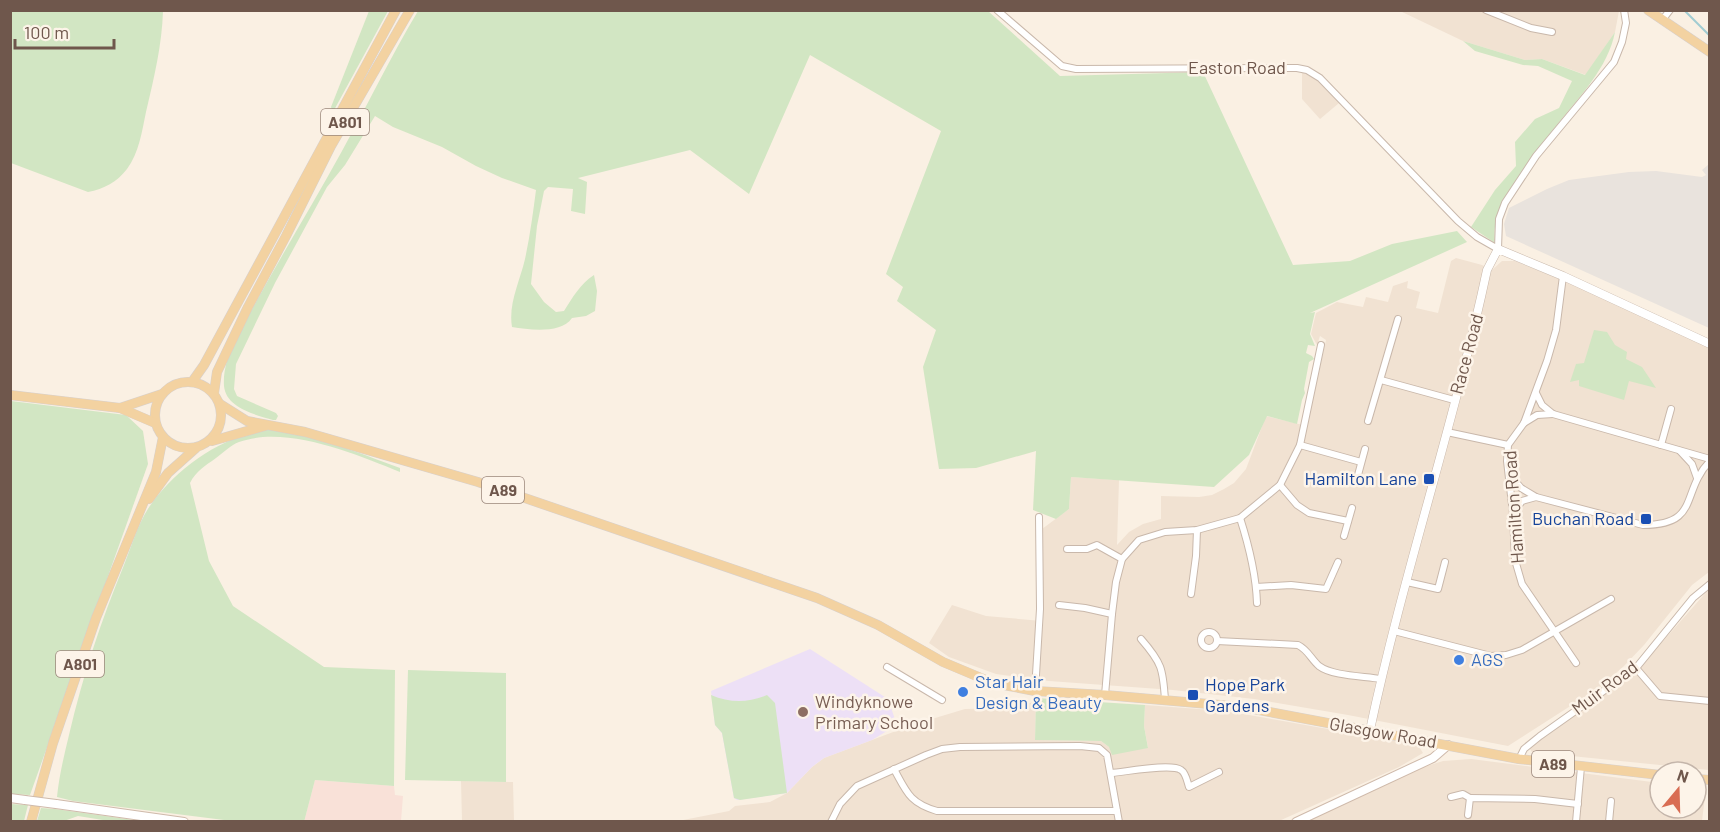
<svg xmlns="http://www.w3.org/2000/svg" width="1720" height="832" viewBox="0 0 1720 832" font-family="Barlow,sans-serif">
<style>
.residential{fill:#f1e2d2}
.commercial{fill:#f9e1d8}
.industrial{fill:#e9e3dd}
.education{fill:#ede0f6}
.green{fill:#d2e6c3}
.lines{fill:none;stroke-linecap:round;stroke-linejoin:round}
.stream{stroke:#a1ccd2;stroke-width:2}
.minor-casing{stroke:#c9b8ab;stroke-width:8}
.tertiary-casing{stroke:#c9b8ab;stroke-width:9}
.secondary-casing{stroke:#cfbaab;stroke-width:10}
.primary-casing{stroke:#d7d0cd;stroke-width:10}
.minor{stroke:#fff;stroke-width:6}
.tertiary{stroke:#fff;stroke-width:8}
.secondary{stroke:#fff;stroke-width:8}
.primary{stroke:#f3d2a1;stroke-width:9}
.secondary-bridge-casing{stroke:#cfbaab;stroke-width:10;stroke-linecap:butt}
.secondary-bridge{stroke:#fff;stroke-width:8}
.transit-dot{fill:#1a4fb4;stroke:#fdf4e9;stroke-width:2}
.shop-dot{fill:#3f7fe0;stroke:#fdf4e9;stroke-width:2}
.education-dot{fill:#8d6e63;stroke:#fdf4e9;stroke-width:2}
.labels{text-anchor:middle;stroke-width:5;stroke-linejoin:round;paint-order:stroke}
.shield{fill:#fdf4e9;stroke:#9a867b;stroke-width:1.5}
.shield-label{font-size:16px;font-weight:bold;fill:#6f574c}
.street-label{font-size:18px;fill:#6f574c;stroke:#fdf4e9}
.transit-label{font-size:18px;fill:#164399;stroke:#fdf4e9;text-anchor:end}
.shop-label{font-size:18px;fill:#366cbe;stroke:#fdf4e9;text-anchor:start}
.education-label{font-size:18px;fill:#785e54;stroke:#fdf4e9;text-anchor:start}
</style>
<rect width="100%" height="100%" fill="#faf0e3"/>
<g class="residential">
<path d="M1400,11h219l-4,21 -29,43 -44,-16 -17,1 -62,-19z"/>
<path d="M1302,72l19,10 18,21 -19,16 -18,-20z"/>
<path d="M1456,258l26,7 10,5 10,-9h13l64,26 130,60v225l-17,13 -48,60 -20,21 -24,21 -92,59 -160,-31 -94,-16 -81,-9 -124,-9 -53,-7 -47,-17 -20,-14 23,-38 34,11 56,5v-92l27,-20 2,-32 48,3 -2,65 12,-13 14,-8 18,-5v-23l38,1 13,-2 12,-6 10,-6 12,-14 20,-53 41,10 19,-86 -6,-4 -3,9 -6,-11 5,-21 21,-11 26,5 3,-10 22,5 5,-16 15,-5 -1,7 13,4 -4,16 22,5 13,-52z"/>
<path d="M1709,589v181l-177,-18 -2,-3v-3l105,-73z"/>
<path d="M1036,702l-1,38 66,1 8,6h39l-4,-21 1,-21 81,6 57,10 135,24 5,8 -24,14 -120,54 -606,1 56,-11 6,-5 35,-4 17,-9 25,-26 12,-9 88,-33 53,-16 58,-1v-4z"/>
<path d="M1471,759l189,24v25h36v-21l10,1 -4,33 -398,1 104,-50 35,-11z"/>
<path d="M461,781l52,1 1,39h-52z"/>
</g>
<path class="commercial" d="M315,780l79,6 1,9 8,1 -2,25 -97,1z"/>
<path class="industrial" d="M1709,164v164l-203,-92 -2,-12 5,-16 38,-19 22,-9 60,-8 27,-1 46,6 4,-2 -4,-5z"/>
<path class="education" d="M810,649l78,50 9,26 -25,15 -48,18 -12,9 -25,26 -50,7 -3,-2 -12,-65 -7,-8 -4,-34z"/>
<g class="green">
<path d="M11,10l152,1c-1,34 -9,67 -17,101 -4,19 -7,41 -19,57 -10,13 -23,20 -39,23l-77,-29z"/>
<path d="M369,11h19l-55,101 -2,-5z"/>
<path d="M418,11h570l72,65 143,-4 90,193 57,-4 42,-17 65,-13 10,11 -157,71 5,-1 -5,22 5,12 -7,-1 -2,8 6,3 2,3 -5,3 -5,27 1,4 -3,7 -5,24 -30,-8 -18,39 -35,32 -143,-10 -2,32 -13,10 -23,-9 3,-59 -60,17 -37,1 -16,-102 13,-37 -39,-29 6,-14 -17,-13 55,-143 -131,-76 -61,139 -59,-44 -112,28 9,4 -2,32 -14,-3 2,-22 -25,-2 -4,4 -7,35 -6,58 13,18 12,10 8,-1c9,-14 16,-27 30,-36l3,16 -2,20 -9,5 -14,2c-11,16 -42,12 -60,9 -4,-23 8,-46 13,-68 5,-23 8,-46 11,-69l-34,-12 -26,-12 -34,-19 -49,-20 -18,-11 -30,49 -18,22 -52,96 -39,81 -2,25 3,7 39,17 2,3 -2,4h-3c-17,-5 -47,-12 -49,-34 -2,-30 19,-59 32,-84 28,-51 58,-100 86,-151 26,-47 49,-95 76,-140z"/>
<path d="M1615,32c-7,36 -36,65 -58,93 -12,15 -24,32 -35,48 -16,23 -30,41 -27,70l-24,-16 24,-37 21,-24 -1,-24 20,-23 24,-11 13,-27 -34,-15 -15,-1 -48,-14 -12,-10 62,19 17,-1 43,16z"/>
<path d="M1594,330l13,2 8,13 12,7 -1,7 16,8 14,21 -27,-7 -5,19 -45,-14v-6l-9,2 6,-18 8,-1z"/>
<path d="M11,401l115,14 17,16 5,33 -118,331 -19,-1z"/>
<path d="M264,429c47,5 93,23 136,39v4c-45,-18 -113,-47 -161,-30 -8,3 -16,11 -23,16 -11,8 -20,13 -26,25l19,78 24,45 91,61 71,3 -1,116 -79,-6 -11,42 -72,-1 -159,-20 -16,-4c2,-21 7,-41 12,-62 14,-60 32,-114 55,-170 8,-20 15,-45 28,-62 27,-37 68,-64 112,-74z"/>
<path d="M408,670l98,3v109l-101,-2z"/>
<path d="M711,695c19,8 37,8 56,0l8,8 12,90 -47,7 -6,-2 -12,-65 -7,-8z"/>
<path d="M1036,698l109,7 -1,21 4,22 -36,7 -3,-8 -8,-6 -66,-1z"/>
<path d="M10,804l18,1 -4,16h-13z"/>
<path d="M41,808l14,1 86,12h-32l-31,-5 -14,5h-27z"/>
</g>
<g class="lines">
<path class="stream" d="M1684,10l26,26"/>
<g class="minor-casing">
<g id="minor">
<path d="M997,10l65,56 14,3 221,-1 10,2 13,8 138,143 19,16 21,12 1,-30 6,-16 31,-47 78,-94 8,-20 4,-19 -2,-13"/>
<path d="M1486,10l45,18 21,4"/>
<path d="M1663,19l7,-9"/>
<path d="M1563,276l-7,54 -9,31 -23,62 -16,22 -1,16 6,52 2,47 7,24 54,79"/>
<path d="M1381,380l73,20"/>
<path d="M1536,393l6,12 11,9 157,45"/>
<path d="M1368,421l30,-102"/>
<path d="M1524,423l13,-8 16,-1"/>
<path d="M1447,432l61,13"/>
<path d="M1300,445l61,17"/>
<path d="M1661,445l10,-36"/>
<path d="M1680,451l12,13 5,14"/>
<path d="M1358,475l7,-26"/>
<path d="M1510,475l11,13 15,9 107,28c58,0 37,-33 67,-64"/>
<path d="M1280,485l17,20 12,8 39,8"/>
<path d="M1513,513l9,-12 14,-4"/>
<path d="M1240,518c9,28 16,56 17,85"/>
<path d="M1344,536l8,-28"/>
<path d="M1067,549h20l10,-4 25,14"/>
<path d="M1407,582l31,7 7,-27"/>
<path d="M1256,587l35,-2 35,4 12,-27"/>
<path d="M1191,594l5,-38 1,-26"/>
<path d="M1059,605l26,3 27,6"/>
<path d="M1394,631l97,25 15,-1 16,-5 89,-51"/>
<circle cx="1209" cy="640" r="8"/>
<path d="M1141,639c21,24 22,30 24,61"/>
<path d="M1217,641l81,4c10,5 13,14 21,21 13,10 45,10 62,13"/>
<path d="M887,667l55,33"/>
<path d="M1636,668l24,28 50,5"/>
<path d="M1035,691l5,-82 -1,-92"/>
<path d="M1105,695l7,-81 4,-32 6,-23 17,-19 26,-8 32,-2 43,-12 40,-33 20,-40 21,-100"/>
<path d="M1519,759l5,-10 16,-13 96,-68 57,-70 17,-14"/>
<path d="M894,769c13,24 16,34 43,42h180"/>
<path d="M1111,773c14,-1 60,-10 70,-3 5,3 6,11 8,17l30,-15"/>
<path d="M1451,797l12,-3 7,4"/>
<path d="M1468,815l2,-17 65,1 43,5"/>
<path d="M831,822l9,-18 17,-18 69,-31 16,-6 18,-2 120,-1 19,2 8,7 12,67"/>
<path d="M1576,822l5,-55"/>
<path d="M1609,822l2,-21"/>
</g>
</g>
<g class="tertiary-casing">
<path id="tertiary" d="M1370,730c33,-155 84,-306 117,-460l11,-21 65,27 147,68"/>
</g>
<g class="secondary-casing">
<g id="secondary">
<path d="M10,798l15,2"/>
<path d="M56,804l128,18"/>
<path d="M1296,822l137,-64 15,-13"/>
</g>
</g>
<g class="primary-casing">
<g id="primary">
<path d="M1648,10l62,42"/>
<circle cx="188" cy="415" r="33"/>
<path d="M192,382l12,-17 192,-355"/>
<path d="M214,393l3,-21 31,-65 38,-71 45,-90 79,-136"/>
<path d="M10,395l110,13 35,15"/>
<path d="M220,404l27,17 58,11 173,50 339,116 61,27 65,37 50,21 42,8 70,4 138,12 276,52 141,16"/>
<path d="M120,408l42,-14"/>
<path d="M212,441l53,-15"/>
<path d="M149,499l19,-26 28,-25"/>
<path d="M1696,779l14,1"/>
<path d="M31,822l22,-79 43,-125 60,-146 7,-35"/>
</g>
</g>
<use href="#minor" class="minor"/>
<use href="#tertiary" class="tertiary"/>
<use href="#secondary" class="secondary"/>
<use href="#primary" class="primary"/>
<g class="secondary-bridge-casing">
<path id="secondary-bridge" d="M25,800l31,4"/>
</g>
<use href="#secondary-bridge" class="secondary-bridge"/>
</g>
<g class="transit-dot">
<rect x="1423" y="473" width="12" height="12" rx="3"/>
<rect x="1640" y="513" width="12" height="12" rx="3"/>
<rect x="1187" y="689" width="12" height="12" rx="3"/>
</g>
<g class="shop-dot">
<circle cx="1459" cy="660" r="6"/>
<circle cx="963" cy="692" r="6"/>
</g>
<circle class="education-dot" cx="803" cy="712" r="6"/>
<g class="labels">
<g class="shield">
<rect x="321" y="109" width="48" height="26" rx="4.5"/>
<rect x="482" y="477" width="42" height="26" rx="4.5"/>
<rect x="56" y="651" width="48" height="26" rx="4.5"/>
<rect x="1532" y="751" width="42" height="26" rx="4.5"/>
</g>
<g class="shield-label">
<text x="345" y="128">A801</text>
<text x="503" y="496">A89</text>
<text x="80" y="670">A801</text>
<text x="1553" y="770">A89</text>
</g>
<g class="street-label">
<text x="1237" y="74">Easton Road</text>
<text transform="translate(1467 354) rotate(-75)" y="6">Race Road</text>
<text transform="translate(1514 507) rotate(-94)" y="6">Hamilton Road</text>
<text transform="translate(1605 688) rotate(-37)" y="6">Muir Road</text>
<text transform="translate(1383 733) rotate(10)" y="6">Glasgow Road</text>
</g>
<g class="transit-label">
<text x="1417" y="485">Hamilton Lane</text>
<text x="1634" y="525">Buchan Road</text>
<text x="1205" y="691" text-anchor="start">Hope Park<tspan x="1205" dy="21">Gardens</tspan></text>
</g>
<g class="shop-label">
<text x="1471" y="666">AGS</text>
<text x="975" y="688">Star Hair<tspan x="975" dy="21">Design &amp; Beauty</tspan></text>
</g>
<g class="education-label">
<text x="815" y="708">Windyknowe<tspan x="815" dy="21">Primary School</tspan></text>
</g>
</g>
<rect width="1720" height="832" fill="none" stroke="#6f574c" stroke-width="24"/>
<g transform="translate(1678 790) rotate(19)"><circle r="28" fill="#fdf4e9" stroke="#c4b5aa" stroke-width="1.5"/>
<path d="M0-4.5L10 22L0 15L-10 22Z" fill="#d96d53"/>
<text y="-9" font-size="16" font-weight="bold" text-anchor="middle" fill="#6f574c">N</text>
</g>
<path d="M15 39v9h99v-9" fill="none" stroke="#6f574c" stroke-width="3"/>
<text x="24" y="39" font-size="18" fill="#6f574c" stroke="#fdf4e9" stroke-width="4.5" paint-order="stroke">100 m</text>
</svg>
